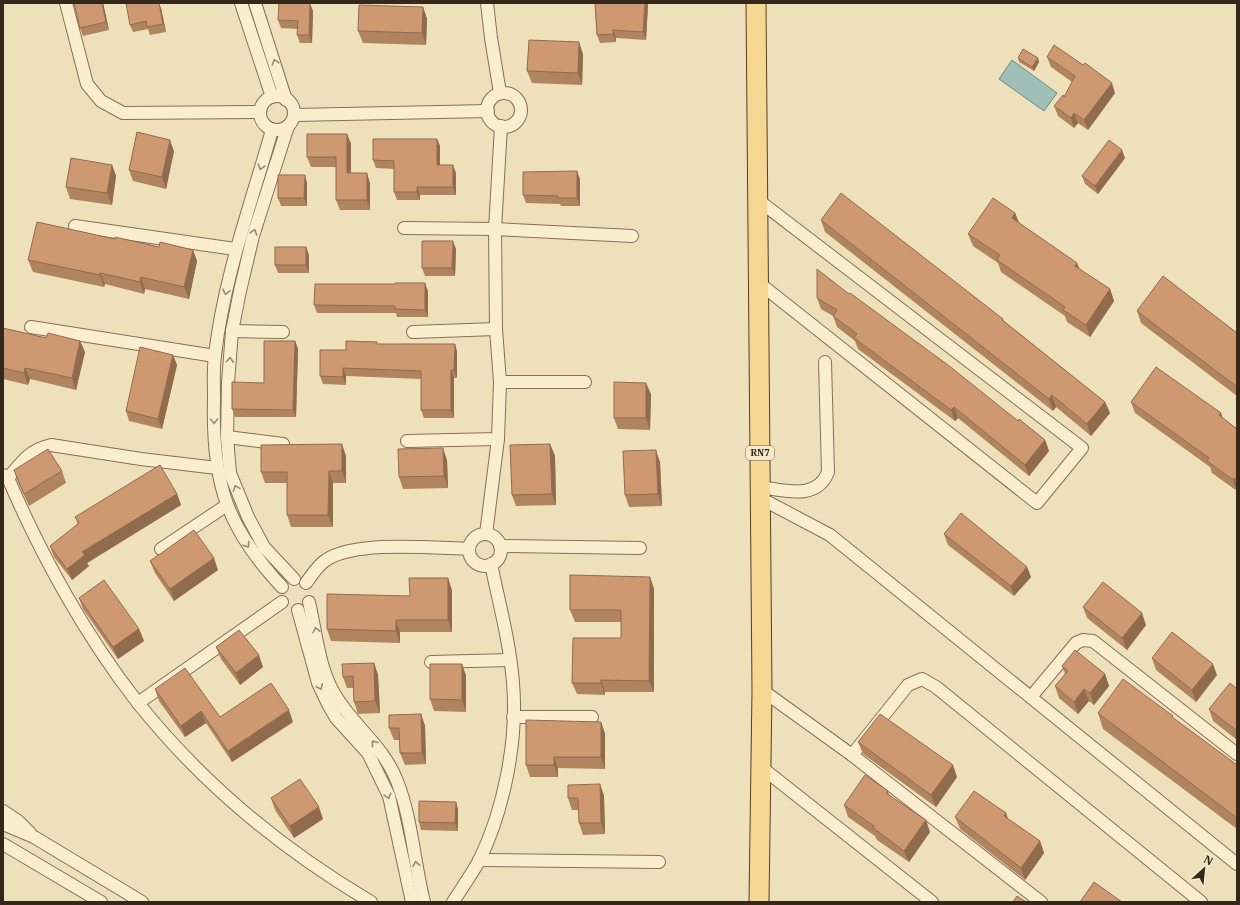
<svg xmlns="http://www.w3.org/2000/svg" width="1240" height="905" viewBox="0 0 1240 905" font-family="'IBM Plex Serif',serif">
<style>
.water{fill:#a0bfb7;stroke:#678d84}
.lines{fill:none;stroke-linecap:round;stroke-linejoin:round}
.minor-casing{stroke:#867055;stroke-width:14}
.primary-casing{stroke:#533e2a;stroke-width:21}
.minor{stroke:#faeecf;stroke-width:12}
.primary{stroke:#f5d791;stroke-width:19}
.wall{fill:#b18460}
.shaded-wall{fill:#906b4e}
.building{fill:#ce9970;stroke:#906b4e}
.oneway{stroke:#988b74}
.labels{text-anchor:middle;stroke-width:3.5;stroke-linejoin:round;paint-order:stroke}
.shield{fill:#f6eacb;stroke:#6f624f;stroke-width:1}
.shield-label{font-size:9px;font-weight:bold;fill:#35281a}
</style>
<rect width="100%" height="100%" fill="#efe0bc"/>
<path class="water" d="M1012,60l45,33 -13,18 -45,-32z"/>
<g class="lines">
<g class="minor-casing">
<g id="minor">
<path d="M66,3l21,81 14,17 22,12 137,-1"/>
<path d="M241,3l31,94"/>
<path d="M255,3l31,97"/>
<path d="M487,3l4,35 9,55"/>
<circle cx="504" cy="110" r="17"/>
<circle cx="277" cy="113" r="17"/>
<path d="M294,115l194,-4"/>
<path d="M288,126l-35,110 -13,55 -8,40 -4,52 -1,54 3,36 18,44 16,30 30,32"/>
<path d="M272,130c-21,74 -48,147 -57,225 -2,15 -1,30 -1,45 -1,36 1,71 13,104 12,32 32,58 55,83"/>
<path d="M758,200l324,248 -45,55 -278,-220"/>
<path d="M75,226l160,23"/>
<path d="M404,228l91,1 137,7"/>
<path d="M31,327l184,29"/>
<path d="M232,331l51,1"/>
<path d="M413,332l83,-3"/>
<path d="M500,382h85"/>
<path d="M227,437l56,7"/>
<path d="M407,441l91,-2"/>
<path d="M3,475l5,3c33,77 78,159 130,225 64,80 145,147 233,199"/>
<path d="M8,478c14,-16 21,-28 43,-33l90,14 76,9"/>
<path d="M760,487c24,3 57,14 68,-15l-3,-110"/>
<path d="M760,498l70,37 407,329"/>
<path d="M486,534l12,-95 2,-57 -4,-53 -1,-100 6,-103"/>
<circle cx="485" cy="550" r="16"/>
<path d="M500,546l140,2"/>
<path d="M161,549l66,-44"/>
<path d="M306,583c6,-8 12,-18 20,-23 30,-20 107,-12 143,-11"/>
<path d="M309,602c7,30 10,67 26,93 19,32 48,50 62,86 15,38 17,81 27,121"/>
<path d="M298,610l20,73 10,21 8,14 32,35 21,43 23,106"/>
<path d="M431,662l79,-2"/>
<path d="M762,690l90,65 189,147"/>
<path d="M1031,697l45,-54 7,-3 10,1 144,113"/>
<path d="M138,703l144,-101"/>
<path d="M513,717h79"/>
<path d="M852,755l56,-70 14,-6 14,8 265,215"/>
<path d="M761,767l171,135"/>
<path d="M3,811l15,10 12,12"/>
<path d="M3,824l31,13 108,65"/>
<path d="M3,844l98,58"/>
<path d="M479,860l180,2"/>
<path d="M453,902c9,-14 18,-27 26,-41 25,-51 39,-121 34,-178 -3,-40 -14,-80 -22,-119"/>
</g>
</g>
<g class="primary-casing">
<path id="primary" d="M756,3l6,687 -3,212"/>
</g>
<use href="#minor" class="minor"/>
<use href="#primary" class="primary"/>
</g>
<g class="wall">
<path d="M103,3l6,27 -26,6 -3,-8z"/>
<path d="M595,3h52l1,2 -2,35 -30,-2v4l-16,1 -3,-8z"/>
<path d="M423,7l4,12 -1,26 -63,-2 -5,-12z"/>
<path d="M161,8l5,24 -16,3 -2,-6 -15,3 -3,-7z"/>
<path d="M313,11l-1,32h-12l-3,-8 1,-6 -17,-1 -3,-8z"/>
<path d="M583,54l-1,31 -50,-2 -5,-12z"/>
<path d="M1047,57l68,36 -27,37 -10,-7 -4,5 -16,-12 -4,-10 10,-9 8,-15 -21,-15z"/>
<path d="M1018,58h20l1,4 -5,9 -15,-9z"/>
<path d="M347,134l4,10v29l19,10v27h-30l-4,-10v-33h-25l-4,-10z"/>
<path d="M437,139l3,7v19l16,8v22h-36v5h-23l-3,-8v-23l-18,-1 -3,-8z"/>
<path d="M174,151l-8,38 -33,-8 -4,-11z"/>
<path d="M1125,158l-27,36 -13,-10 -3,-8z"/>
<path d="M112,165l4,11 -4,29 -42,-6 -4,-12z"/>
<path d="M580,179v27h-19l-1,-2 -34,-1 -3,-8z"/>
<path d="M307,183v23h-26l-3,-8z"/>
<path d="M1015,213l4,10 58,40 2,6 31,20 4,12 -24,36 -23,-15 -2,-6 -64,-44 -3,-9 -25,-17 -5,-12z"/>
<path d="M821,220l182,99 1,2 101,81 5,11 -19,23 -35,-29 -3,4 -228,-179z"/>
<path d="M115,239l44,8 34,3 4,11 -8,38 -44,-10 -1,5 -39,-10 -1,3 -71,-15 -5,-12z"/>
<path d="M306,247l3,8v18h-31l-3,-8z"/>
<path d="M456,249l-1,27h-30l-3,-8z"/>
<path d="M395,284l33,7v26h-31l-1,-4h-79l-3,-8z"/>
<path d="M849,294l169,127 27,19 4,11 -20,25 -71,-58 -3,3 -97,-72 -3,-8 -18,-14 -4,-11 -12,-7 -4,-11z"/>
<path d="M1137,311l100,22v63l-96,-73z"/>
<path d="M3,328l43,10 34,3 5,11 -9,38 -46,-11 -2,6 -25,-6z"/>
<path d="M295,341l3,8 -2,68h-61l-3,-8 32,-26z"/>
<path d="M377,342v2l80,7v27h-3v40h-30l-3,-8v-31l-75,-3v9l-23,-1 -3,-8z"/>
<path d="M173,355l4,10 -15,64 -33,-8 -3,-10z"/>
<path d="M651,394l-1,36 -32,-1 -4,-11z"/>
<path d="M1131,402l92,16 14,11v62l-25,-18 -2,-6 -75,-54z"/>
<path d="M550,444l5,12 1,49 -40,1 -4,-11z"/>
<path d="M346,456v27h-13v44h-42l-4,-12v-32h-22l-4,-11z"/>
<path d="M447,460l1,28 -45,1 -4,-12z"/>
<path d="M660,462l2,44 -33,1 -4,-12z"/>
<path d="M14,470l48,1 4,12 -37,23 -11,-24z"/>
<path d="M177,494l4,11 -94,58 2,3 -17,14 -18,-23 -4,-11 28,-22 -3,-7z"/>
<path d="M944,534l83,33 4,10 -17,19 -66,-51z"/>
<path d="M150,561l68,9 -44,31 -19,-28z"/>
<path d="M650,577l4,12v103h-49v3l-28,-1 -5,-11 49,-45v-16h-46l-5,-12z"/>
<path d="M452,590v42h-52v11l-69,-2 -4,-12 83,-33z"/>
<path d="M79,598l60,31 5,12 -26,18 -35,-50z"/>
<path d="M1083,607l63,18 -19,25 -40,-32z"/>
<path d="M216,647l47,20 -23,18 -19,-26z"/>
<path d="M1152,658l65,17 -21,27 -40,-32z"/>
<path d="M374,663l4,12 2,38 -22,1 -4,-12 -1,-14h-6l-4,-11z"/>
<path d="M462,664l4,12v36l-32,-1 -4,-12z"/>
<path d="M1062,666l43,8 4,12 -15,19 -5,-4 -11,13 -19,-16 -4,-12 10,-12z"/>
<path d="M155,689l65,28 73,5 -61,40 -26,-39 -21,14 -26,-36z"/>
<path d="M1237,689v51l-24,-19 -4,-12z"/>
<path d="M1098,713l76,6 63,46v64l-134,-100z"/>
<path d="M421,714l4,12 1,38 -21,1 -5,-12v-13h-6l-5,-12z"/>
<path d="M601,722l4,12v35l-47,-1v9h-28l-4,-12z"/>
<path d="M858,742l99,35 -21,30 -73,-53z"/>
<path d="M600,784l4,12 1,38 -22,1 -4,-12v-13h-7l-4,-12z"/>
<path d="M888,791l1,4 41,37 -21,30 -32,-22 -2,-4 -27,-19 -4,-12z"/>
<path d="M271,798l52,21 -29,19 -19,-28z"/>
<path d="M456,802l2,8v21l-37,-1 -2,-8z"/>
<path d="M1006,813l2,6 32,22 4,12 -19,27 -65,-51 -5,-12z"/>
</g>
<g class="shaded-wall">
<path d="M102,3h1l6,27 -3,-8z"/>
<path d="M159,3l2,5 5,24 -3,-8z"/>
<path d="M310,3l3,8 -1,32 -3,-8z"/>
<path d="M645,3h2l1,2 -2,35 -3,-8z"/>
<path d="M423,7l4,12 -1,26 -4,-12z"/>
<path d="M613,30l3,8v4l-3,-8z"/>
<path d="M579,42l4,12 -1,31 -4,-12z"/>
<path d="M1038,58l1,4 -5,9 -2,-4z"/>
<path d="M1112,83l3,10 -27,37 -4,-10z"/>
<path d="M1074,113l4,10 -4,5 -3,-10z"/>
<path d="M347,134l4,10v39l-4,-10z"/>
<path d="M437,139l3,7v27l-3,-8z"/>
<path d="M170,140l4,11 -8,38 -4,-12z"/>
<path d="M1122,150l3,8 -27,36 -3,-8z"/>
<path d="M112,165l4,11 -4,29 -5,-12z"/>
<path d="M453,165l3,8v22l-3,-8z"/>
<path d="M577,171l3,8v27l-3,-8z"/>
<path d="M367,173l3,10v27l-3,-10z"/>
<path d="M305,175l2,8v23l-3,-8z"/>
<path d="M417,187l3,8v5l-3,-8z"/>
<path d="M1015,213l5,12 -8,-7z"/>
<path d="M453,241l3,8 -1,27 -3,-8z"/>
<path d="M306,247l3,8v18l-3,-8z"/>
<path d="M193,250l4,11 -8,38 -5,-12z"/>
<path d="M1077,263l5,12 -7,-9z"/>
<path d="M100,273l5,11 -1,3 -4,-12z"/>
<path d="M141,277l4,12 -1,5 -4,-12z"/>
<path d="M425,283l3,8v26l-3,-7z"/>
<path d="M1110,289l4,12 -24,36 -4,-12z"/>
<path d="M80,341l5,11 -9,38 -4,-12z"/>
<path d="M295,341l3,8 -2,68 -3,-7z"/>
<path d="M455,344l2,7v27l-3,-8z"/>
<path d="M173,355l4,10 -15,64 -4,-10z"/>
<path d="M25,368l5,11 -2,6 -4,-12z"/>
<path d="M343,368l3,8v9l-3,-8z"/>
<path d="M451,370l3,8v40l-3,-8z"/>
<path d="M646,383l5,11 -1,36 -4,-12z"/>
<path d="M1052,395l4,12 -3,4 -4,-12z"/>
<path d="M1105,402l5,11 -19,23 -4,-12z"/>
<path d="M954,407l4,11 -3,3 -4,-11z"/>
<path d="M1221,413l4,11 -6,-9z"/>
<path d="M1045,440l4,11 -20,25 -4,-11z"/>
<path d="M342,444l4,12v27l-4,-12z"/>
<path d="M550,444l5,12 1,49 -4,-11z"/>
<path d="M443,448l4,12 1,28 -4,-12z"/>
<path d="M656,450l4,12 2,44 -4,-12z"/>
<path d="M329,471l4,12v44l-5,-12z"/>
<path d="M1234,478l3,7v6l-4,-11z"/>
<path d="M177,494l4,11 -94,58 2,3 -17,14 -5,-11 15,-17z"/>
<path d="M214,558l4,12 -44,31 -4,-12z"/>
<path d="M1027,567l4,10 -17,19 -3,-10z"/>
<path d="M650,577l4,12v103l-5,-11z"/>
<path d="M448,578l4,12v42l-4,-12z"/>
<path d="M1142,613l4,12 -19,25 -5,-12z"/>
<path d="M396,620l4,12v11l-4,-12z"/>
<path d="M139,629l5,12 -26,18 -5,-12z"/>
<path d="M259,655l4,12 -23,18 -4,-12z"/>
<path d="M374,663l4,12 2,38 -5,-12z"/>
<path d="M462,664l4,12v36l-4,-12z"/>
<path d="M1213,664l4,11 -21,27 -4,-12z"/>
<path d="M1105,674l4,12 -15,19 -4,-12z"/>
<path d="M601,680l4,12v3l-4,-12z"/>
<path d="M1084,689l5,12 -11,13 -4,-12z"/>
<path d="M289,710l4,12 -61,40 -4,-11z"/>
<path d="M201,711l5,12 -21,14 -4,-11z"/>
<path d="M421,714l4,12 1,38 -4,-11z"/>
<path d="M601,722l4,12v35l-4,-12z"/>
<path d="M554,757l4,11v9l-4,-12z"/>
<path d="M953,765l4,12 -21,30 -5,-12z"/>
<path d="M600,784l4,12 1,38 -4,-11z"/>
<path d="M456,802l2,8v21l-3,-8z"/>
<path d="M319,807l4,12 -29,19 -4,-12z"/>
<path d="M1006,813l4,12 -6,-9z"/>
<path d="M926,820l4,12 -21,30 -5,-11z"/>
<path d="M1040,841l4,12 -19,27 -4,-12z"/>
</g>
<g class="building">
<path d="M74,3h28l4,19 -26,6z"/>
<path d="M126,3h33l4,21 -16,3 -1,-6 -16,4z"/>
<path d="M279,3h31l-1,32h-12l1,-14 -20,-1z"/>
<path d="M595,3h50l-2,29 -30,-2v4l-16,1z"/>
<path d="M359,5l64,2 -1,26 -64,-2z"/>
<path d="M529,40l50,2 -1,31 -51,-2z"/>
<path d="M1054,45l29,20 2,-2 27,20 -28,37 -10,-7 -3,5 -17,-12 9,-11 1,2 11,-21 -28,-19z"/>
<path d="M1023,49l15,9 -6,9 -14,-9z"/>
<path d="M137,132l33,8 -8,37 -33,-7z"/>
<path d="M307,134h40v39h20v27h-31v-43h-29z"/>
<path d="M373,139h64v26h16v22h-36v5h-23v-31l-21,-1z"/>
<path d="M1109,140l13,10 -27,36 -13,-10z"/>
<path d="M71,158l41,7 -5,28 -41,-6z"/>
<path d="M577,171v27h-19v-2l-35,-1v-23z"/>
<path d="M278,175h27l-1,23h-26z"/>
<path d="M841,193l162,126 -1,1 103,82 -18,22 -35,-29 -3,4 -228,-179z"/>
<path d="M993,198l22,15 -3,5 65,45 -2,3 35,23 -24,36 -23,-15 2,-3 -68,-47 3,-5 -32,-21z"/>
<path d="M37,222l78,17v-2l44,10 1,-5 33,8 -9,37 -43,-10 -1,5 -40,-9v2l-72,-15z"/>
<path d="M422,241h31l-1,27h-30z"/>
<rect x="275" y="247" width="31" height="18"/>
<path d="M817,269l32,25 1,-1 98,72 70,56 1,-2 26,21 -20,25 -71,-58 -3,3 -97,-72 3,-4 -24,-18 4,-6 -20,-12z"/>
<path d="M1163,276l74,57v54l-100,-76z"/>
<path d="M395,283h30v27l-30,-1v-3l-81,-1 1,-21h80z"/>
<path d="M3,328l43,10 2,-5 32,8 -8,37 -47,-10 -1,5 -21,-5z"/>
<path d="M264,341h31l-2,69 -61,-1v-27l32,1z"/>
<path d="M346,341l31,1v2h78l-1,26h-3v40h-30v-39l-78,-3v9l-23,-1v-26h26z"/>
<path d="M140,347l33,8 -15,64 -32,-8z"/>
<path d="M1156,367l65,46 -2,2 18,14v51l-3,-2 -1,2 -26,-19 2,-3 -78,-56z"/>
<path d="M614,382l32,1v35h-32z"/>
<path d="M342,444v27h-13l-1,44h-41v-43h-26v-27z"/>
<path d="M550,444l2,50 -40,1 -2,-50z"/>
<path d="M443,448l1,28 -45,1 -1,-28z"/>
<path d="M48,449l14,22 -38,23 -10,-24z"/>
<path d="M656,450l2,44 -33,1 -2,-44z"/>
<path d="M160,465l17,29 -95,58 3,3 -18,14 -17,-23 29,-23 -4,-6z"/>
<path d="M961,513l66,54 -16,19 -67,-52z"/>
<path d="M194,530l20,28 -44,31 -20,-28z"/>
<path d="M570,575l80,2 -1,104 -48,-1v3h-29l1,-45h48v-28h-51z"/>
<path d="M409,578h39v42h-52v11l-69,-2v-35l83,2z"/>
<path d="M104,580l35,49 -26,18 -34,-49z"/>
<path d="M1103,582l39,31 -20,25 -39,-31z"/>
<path d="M239,630l20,25 -23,18 -20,-26z"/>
<path d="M1172,632l41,32 -21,26 -40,-32z"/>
<path d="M1075,650l30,24 -15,19 -6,-4 -10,13 -19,-16 13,-15 -6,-5z"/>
<path d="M374,663l1,38 -21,1 -1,-26 -10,1 -1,-13z"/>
<path d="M430,664h32v36l-32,-1z"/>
<path d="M185,668l35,49 51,-34 18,27 -61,41 -27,-40 -20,15 -26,-37z"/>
<path d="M1123,679l50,37 -1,1 65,48v53l-139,-105z"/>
<path d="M1230,683l7,6v42l-28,-22z"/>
<path d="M421,714l1,39h-22l-1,-25h-10v-13z"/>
<path d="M880,714l73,51 -22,30 -73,-53z"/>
<path d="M526,720l75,2v35h-47v8h-28z"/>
<path d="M865,775l23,16 -2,2 40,27 -22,31 -31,-23 1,-2 -30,-21z"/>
<path d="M300,779l19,28 -29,19 -19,-28z"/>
<path d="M600,784l1,39h-22l-1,-25h-10v-13z"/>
<path d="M974,791l32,22 -2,3 36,25 -19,27 -66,-51z"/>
<path d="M419,801l37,1 -1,21 -36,-1z"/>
<path d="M1094,882l28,20h-42z"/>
<path d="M1017,896l9,6h-13z"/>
</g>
<defs><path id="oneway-chevron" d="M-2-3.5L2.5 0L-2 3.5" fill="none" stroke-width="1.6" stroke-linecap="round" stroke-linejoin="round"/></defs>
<g class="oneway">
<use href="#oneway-chevron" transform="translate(275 62) rotate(-107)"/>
<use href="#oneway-chevron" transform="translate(261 167) rotate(106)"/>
<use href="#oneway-chevron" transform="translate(254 232) rotate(-72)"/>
<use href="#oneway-chevron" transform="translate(226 292) rotate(102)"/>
<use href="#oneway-chevron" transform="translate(230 360) rotate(-86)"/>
<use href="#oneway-chevron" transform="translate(214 421) rotate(89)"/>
<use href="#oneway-chevron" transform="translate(236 488) rotate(-111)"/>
<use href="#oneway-chevron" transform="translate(247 545) rotate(58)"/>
<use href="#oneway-chevron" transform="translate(316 630) rotate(-103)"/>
<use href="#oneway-chevron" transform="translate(320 687) rotate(66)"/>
<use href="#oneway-chevron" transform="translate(374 743) rotate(-128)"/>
<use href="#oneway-chevron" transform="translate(388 796) rotate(73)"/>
<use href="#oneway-chevron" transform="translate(416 864) rotate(-100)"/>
</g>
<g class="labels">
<rect class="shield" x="746" y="446" width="28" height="14" rx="3"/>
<g class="shield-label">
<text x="760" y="456">RN7</text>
</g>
</g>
<rect width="1240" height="905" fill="none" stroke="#35281a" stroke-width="8"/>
<g transform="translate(1204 869) rotate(27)" stroke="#f6eacb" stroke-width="3" paint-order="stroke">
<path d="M0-3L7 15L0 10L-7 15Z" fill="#35281a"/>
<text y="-6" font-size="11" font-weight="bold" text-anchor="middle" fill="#35281a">N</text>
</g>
</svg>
